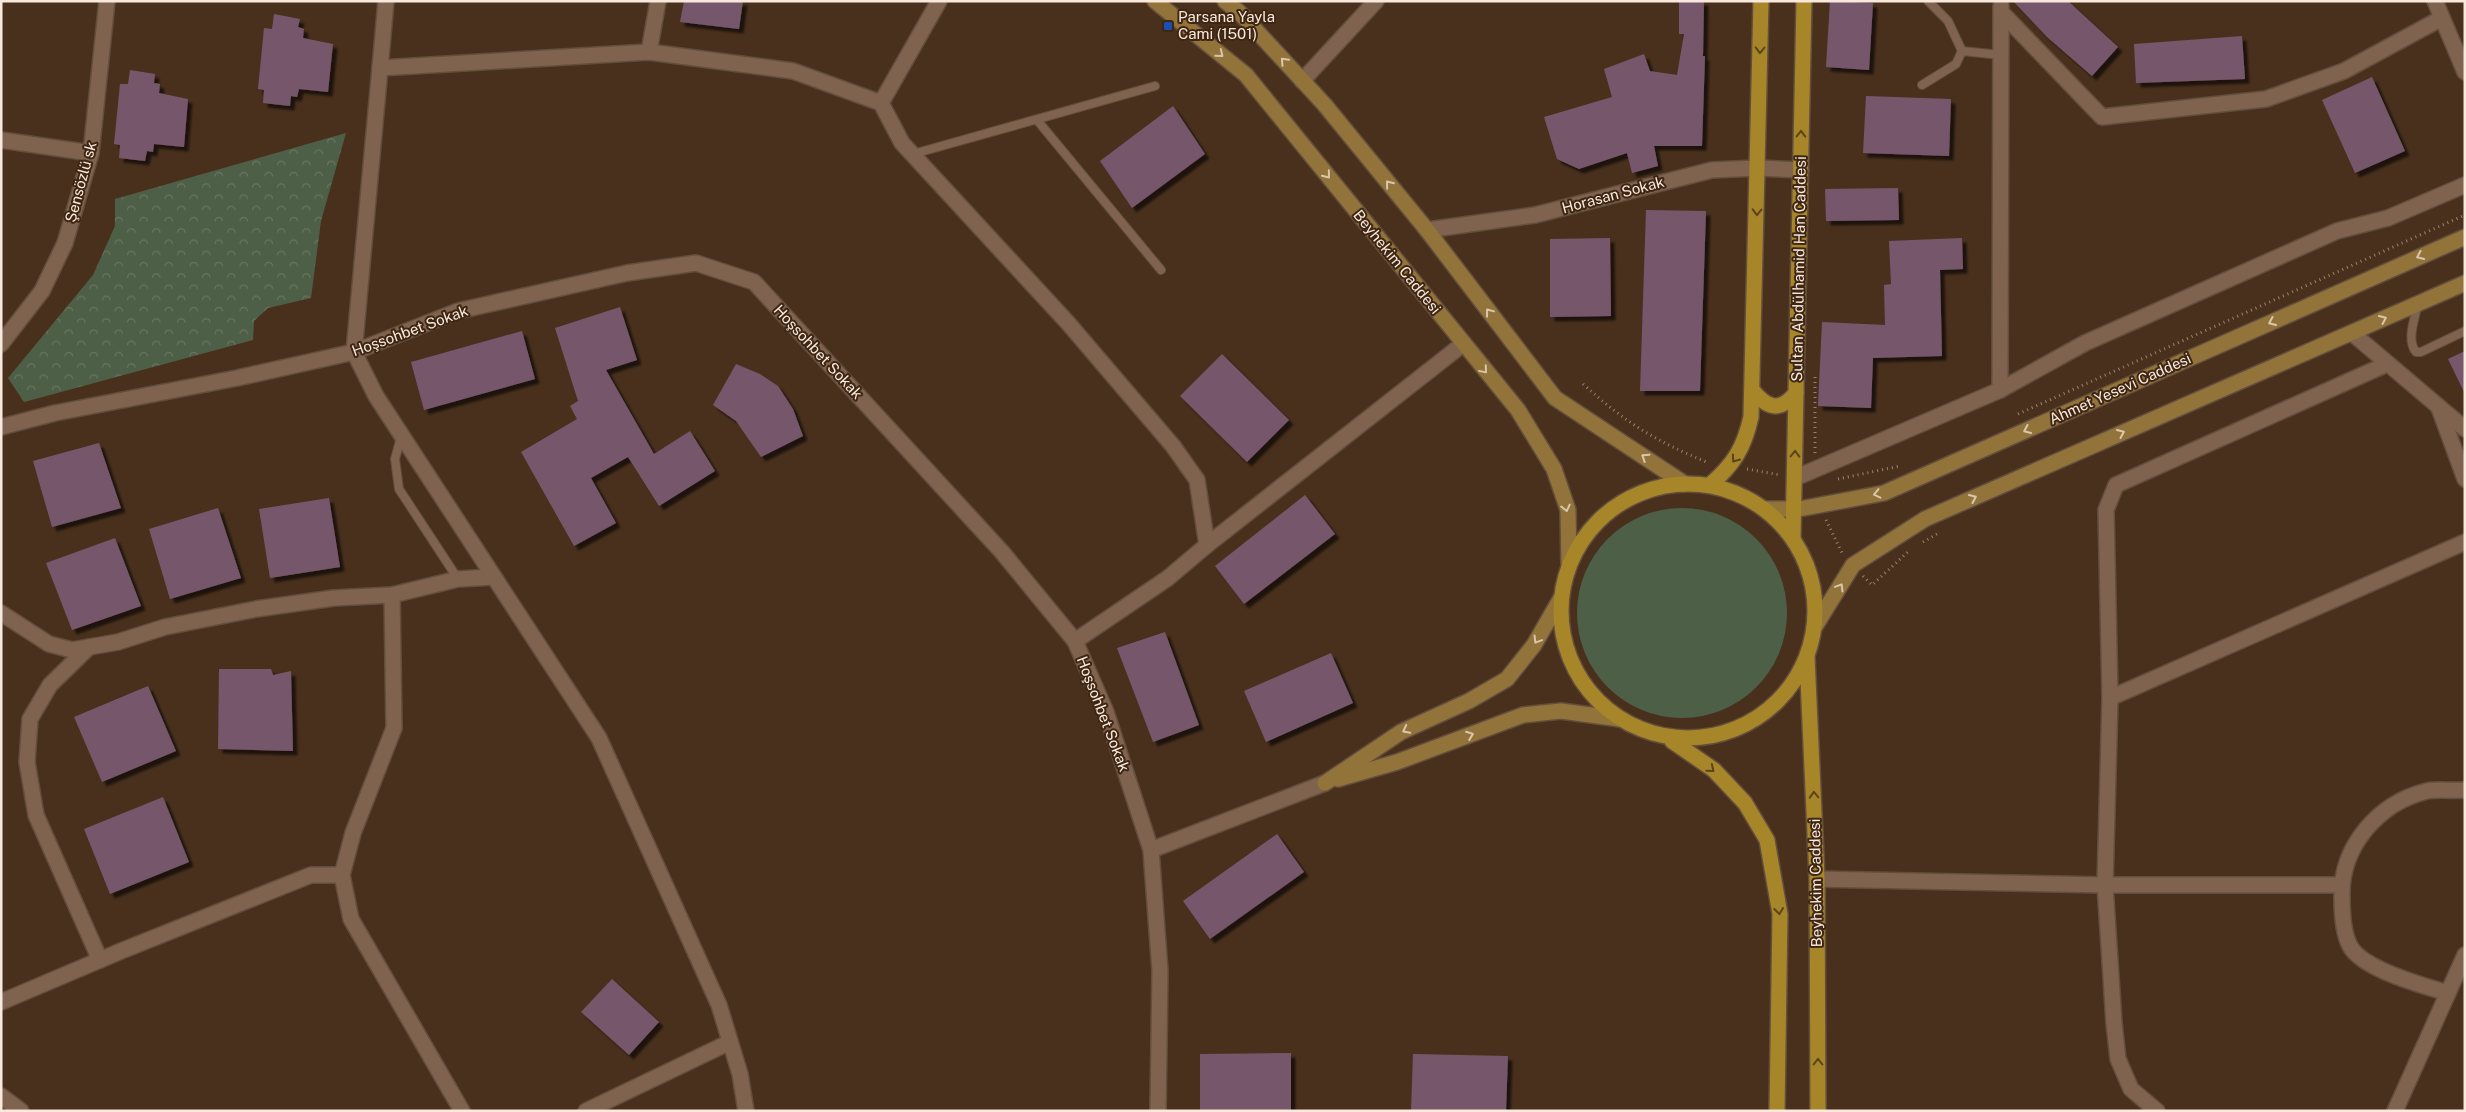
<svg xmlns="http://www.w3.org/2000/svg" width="2466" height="1112" viewBox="0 0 2466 1112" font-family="'Public Sans',sans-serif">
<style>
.grass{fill:#4e5f47}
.park{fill:url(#park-crowns)}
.building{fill:#76576b;filter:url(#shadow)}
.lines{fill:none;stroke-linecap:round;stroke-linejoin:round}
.lane-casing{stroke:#634e3d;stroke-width:10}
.street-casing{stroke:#634e3d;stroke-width:18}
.secondary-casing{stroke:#634e3d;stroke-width:18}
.primary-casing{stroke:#634e3d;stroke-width:18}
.path{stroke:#988373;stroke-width:3;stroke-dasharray:1 4;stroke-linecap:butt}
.lane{stroke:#7f634e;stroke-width:8}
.street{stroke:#7f634e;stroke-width:15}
.secondary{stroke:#92743b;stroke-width:15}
.primary{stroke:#a68628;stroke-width:15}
.oneway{stroke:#5d4319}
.oneway2{stroke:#dac6ac}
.transit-dot{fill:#1a4fb4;stroke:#3e2613;stroke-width:2}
.labels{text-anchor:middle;stroke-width:4;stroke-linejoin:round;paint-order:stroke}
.poi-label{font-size:15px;fill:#f9e9dd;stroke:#3e2613;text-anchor:start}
.street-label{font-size:15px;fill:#f9e9dd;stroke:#3e2613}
</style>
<defs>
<pattern id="park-crowns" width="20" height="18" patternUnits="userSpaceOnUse" patternTransform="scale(1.25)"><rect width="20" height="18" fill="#4e5f47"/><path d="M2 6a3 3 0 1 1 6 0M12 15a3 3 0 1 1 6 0" fill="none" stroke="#687661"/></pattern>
<filter id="shadow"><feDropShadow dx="4.5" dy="4.5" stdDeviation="1" flood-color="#0009"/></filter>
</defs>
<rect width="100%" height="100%" fill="#49301d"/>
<circle class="grass" cx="1682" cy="613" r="105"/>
<path class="park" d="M346,133l-25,88 -10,77 -43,10 -14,13 -1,19 -229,62 -16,-24 85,-103 22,-49v-27z"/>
<g class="building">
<path d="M684,1h59l-4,28 -59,-7z"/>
<path d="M1679,1h25l-1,55h2l-3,90h-48l4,20 -26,7 -5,-20 -48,16 -22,-10 -13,-42 68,-20 -8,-28 40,-15 6,17 27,4 7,-41h-5z"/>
<path d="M1830,1l43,2 -4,67 -43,-3z"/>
<path d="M2013,1h55l50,46 -26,29 -45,-39z"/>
<path d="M274,14l26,5 -2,8 6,2 -1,9 30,6 -5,48 -29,-3 -2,8 -6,-1 -1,10 -27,-3 1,-13 -6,-1 6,-61 8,1z"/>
<path d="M2242,36l3,43 -109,4 -2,-39z"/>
<path d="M130,70l25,4 -1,9 6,1 -1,9 29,6 -4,48 -30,-3 -1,8 -6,-1 -2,10 -26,-3 1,-13 -6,-1 6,-60h8z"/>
<path d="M2372,77l33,74 -50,22 -33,-73z"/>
<path d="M1866,96l85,3 -2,57 -86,-3z"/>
<path d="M1173,106l32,48 -73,54 -32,-47z"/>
<path d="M1898,188l1,32 -73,1 -1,-32z"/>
<path d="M1646,210l60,1 -6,180h-60z"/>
<path d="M1610,238l1,78 -61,1v-78z"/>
<path d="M1962,238l1,31 -23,1 2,86 -69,2 -2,50 -53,-2 4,-84 63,3 -1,-40 7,-1 -2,-43z"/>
<path d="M620,307l17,53 -31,10 48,84 36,-23 25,40 -56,35 -31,-49 -37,21 25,45 -42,23 -53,-94 56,-33 -7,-13 8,-5 -23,-73z"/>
<path d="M522,331l13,48 -111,31 -13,-48z"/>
<path d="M2465,351v43l-17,-35z"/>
<path d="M1222,354l67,66 -42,42 -67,-66z"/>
<path d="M736,364l24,10 18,12 15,23 10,27 -42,21 -25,-36 -23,-16z"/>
<path d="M99,443l22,65 -69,19 -19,-66z"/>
<path d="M1305,495l30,39 -91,70 -29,-38z"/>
<path d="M329,498l11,69 -70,11 -11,-69z"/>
<path d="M218,508l23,70 -71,21 -21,-70z"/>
<path d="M115,538l26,68 -69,24 -26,-67z"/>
<path d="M1165,632l34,93 -46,17 -36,-94z"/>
<path d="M1331,653l22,50 -87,39 -22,-51z"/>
<path d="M219,669h52l2,6 18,-4 2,80 -75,-2z"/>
<path d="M148,686l28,65 -74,31 -28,-65z"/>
<path d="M163,797l26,65 -79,32 -26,-65z"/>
<path d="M1277,834l27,38 -94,67 -27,-38z"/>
<path d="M612,979l47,43 -30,33 -48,-43z"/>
<path d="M1291,1053v58h-91v-57z"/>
<path d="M1413,1054l95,2 -2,55h-95z"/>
</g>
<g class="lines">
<g class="lane-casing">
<g id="lane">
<path d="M1928,1l20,20 14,30"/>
<path d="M1922,85l34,-21 6,-13 39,4"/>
<path d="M1037,120l124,150"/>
<path d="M913,154l242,-68"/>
<path d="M2418,303c-3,15 -12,37 -2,49h5l44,-21"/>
<path d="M401,437l-6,22 4,30 59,90"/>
</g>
</g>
<g class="street-casing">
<g id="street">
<path d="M2435,1l30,71"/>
<path d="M2001,12l101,105 164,-18 78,-28 98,-53"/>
<path d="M649,52l9,-51"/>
<path d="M380,68l6,-67"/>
<path d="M1302,81l74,-80"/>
<path d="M881,103l58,-102"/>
<path d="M1,140l90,13"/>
<path d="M1427,230l108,-15 177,-45 46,-2 43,2"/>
<path d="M2352,333l113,96"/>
<path d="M1,344l41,-53 23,-48 26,-90 16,-152"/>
<path d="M2000,390l1,-384"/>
<path d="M2439,408l26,71"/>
<path d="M1,427l54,-14 182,-35 117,-26 104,-41 169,-38 69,-10 58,19 248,270 73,89 31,71 45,138 9,121 -2,140"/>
<path d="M1795,478l205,-88 85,-47 252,-112 51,-13 77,-33"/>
<path d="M1207,545l256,-201"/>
<path d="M392,595l2,133 -41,105 -11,42 9,44 111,192"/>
<path d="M1,613l48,31 23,6 46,-8 47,-15 91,-18 78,-11 58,-3 66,-16 36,-2"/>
<path d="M89,647l-39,38 -20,34 -3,43 9,53 64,145"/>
<path d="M2110,698l355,-156"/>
<path d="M1151,850l174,-67"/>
<path d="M1817,879l288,6h236"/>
<path d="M2448,993c-25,-7 -86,-24 -98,-47 -7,-13 -8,-34 -8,-48 -2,-51 36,-95 85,-107 11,-2 26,0 38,-1"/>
<path d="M1,1002l120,-51 190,-76h31"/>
<path d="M1,1096l20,15"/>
<path d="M586,1111l144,-69"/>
<path d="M746,1111l-6,-37 -21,-69 -120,-267 -223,-342 -22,-44 26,-284 269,-16 144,19 88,32 21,40 166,180 105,123 24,34 10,65 -39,33 -93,63"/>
<path d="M2157,1111l-26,-22 -13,-30 -4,-36 -9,-138 5,-187 -4,-188 10,-25 271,-121"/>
<path d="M2395,1111l70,-156"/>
</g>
</g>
<g class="secondary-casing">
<g id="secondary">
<path d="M1155,1l91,74 272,335 36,59 14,41 1,55"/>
<path d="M1225,1l14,11 85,92 103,126 128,168 130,86"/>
<path d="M1766,509h33l85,-16 581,-256"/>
<path d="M1814,628l39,-63 72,-46 540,-236"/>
<path d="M1338,779l59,-17 126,-47 38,-4 59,8"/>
<path d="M1325,783l76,-51 68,-31 38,-22 27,-34 27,-47"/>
</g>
</g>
<g class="primary-casing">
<g id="primary">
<path d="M1753,391c15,18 27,21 43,2"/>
<circle cx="1688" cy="611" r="127"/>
<path d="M1710,485c24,-21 34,-37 41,-68l10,-416"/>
<path d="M1793,538l11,-537"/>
<path d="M1807,656l10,223 1,232"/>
<path d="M1672,741l42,29 31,33 22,37 13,74 -3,197"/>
</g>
</g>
<g class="path">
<path d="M1815,377v76"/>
<path d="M1583,384c43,39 72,57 126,79"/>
<path d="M2018,414l447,-199"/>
<path d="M1747,469l33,6"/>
<path d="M1838,479l62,-13"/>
<path d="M1826,520l16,33"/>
<path d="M1923,542l14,-8"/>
<path d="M1863,576l9,9 37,-34"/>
</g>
<use href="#lane" class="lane"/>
<use href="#street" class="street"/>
<use href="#secondary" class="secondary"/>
<use href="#primary" class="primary"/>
</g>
<defs><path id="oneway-chevron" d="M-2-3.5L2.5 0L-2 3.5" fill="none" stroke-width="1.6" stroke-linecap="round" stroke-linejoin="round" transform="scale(1.25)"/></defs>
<g class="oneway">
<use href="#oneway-chevron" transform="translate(1760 50) rotate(91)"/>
<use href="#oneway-chevron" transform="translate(1801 134) rotate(-89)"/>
<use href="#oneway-chevron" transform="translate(1757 212) rotate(91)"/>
<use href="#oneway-chevron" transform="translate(1795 454) rotate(-89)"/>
<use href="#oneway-chevron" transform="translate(1735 459) rotate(126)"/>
<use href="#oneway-chevron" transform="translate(1711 769) rotate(39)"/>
<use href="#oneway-chevron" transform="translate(1814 795) rotate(-92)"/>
<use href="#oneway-chevron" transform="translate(1779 911) rotate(83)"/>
<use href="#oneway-chevron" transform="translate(1818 1062) rotate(-90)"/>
</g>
<g class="oneway2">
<use href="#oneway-chevron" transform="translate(1220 54) rotate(39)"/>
<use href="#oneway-chevron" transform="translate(1284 61) rotate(-133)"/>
<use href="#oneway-chevron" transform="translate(1327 175) rotate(51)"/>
<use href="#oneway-chevron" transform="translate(1389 184) rotate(-129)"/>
<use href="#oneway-chevron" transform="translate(2420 256) rotate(156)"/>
<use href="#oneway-chevron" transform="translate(1489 312) rotate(-127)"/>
<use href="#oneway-chevron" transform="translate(2383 319) rotate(-24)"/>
<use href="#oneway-chevron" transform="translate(2272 322) rotate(156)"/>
<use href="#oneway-chevron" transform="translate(1484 370) rotate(50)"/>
<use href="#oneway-chevron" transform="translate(2027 430) rotate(156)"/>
<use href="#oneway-chevron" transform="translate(2121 433) rotate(-24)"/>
<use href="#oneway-chevron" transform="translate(1645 457) rotate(-147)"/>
<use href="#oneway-chevron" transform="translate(1877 494) rotate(167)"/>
<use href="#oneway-chevron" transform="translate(1973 498) rotate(-24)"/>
<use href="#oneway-chevron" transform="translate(1566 508) rotate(77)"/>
<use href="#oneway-chevron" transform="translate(1840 587) rotate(-59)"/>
<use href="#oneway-chevron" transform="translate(1537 640) rotate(121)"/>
<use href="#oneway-chevron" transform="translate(1406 730) rotate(153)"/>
<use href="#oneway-chevron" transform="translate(1470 735) rotate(-21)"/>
</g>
<rect class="transit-dot" x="1163" y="21" width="10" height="10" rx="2.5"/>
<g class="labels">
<g class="poi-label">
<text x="1178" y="22">Parsana Yayla<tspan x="1178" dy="17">Cami (1501)</tspan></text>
</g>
<g class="street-label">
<text transform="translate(81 182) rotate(-75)" y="5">Şensözlü sk</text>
<text transform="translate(1613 195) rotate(-15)" y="5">Horasan Sokak</text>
<text transform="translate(1397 262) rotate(51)" y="5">Beyhekim Caddesi</text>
<text transform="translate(1799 269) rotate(-89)" y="5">Sultan Abdülhamid Han Caddesi</text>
<text transform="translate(410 331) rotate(-20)" y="5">Hoşsohbet Sokak</text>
<text transform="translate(818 352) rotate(47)" y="5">Hoşsohbet Sokak</text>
<text transform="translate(2120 389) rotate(-24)" y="5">Ahmet Yesevi Caddesi</text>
<text transform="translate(1103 714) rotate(69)" y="5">Hoşsohbet Sokak</text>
<text transform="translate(1816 883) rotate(-91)" y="5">Beyhekim Caddesi</text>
</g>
</g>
<rect width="2466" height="1112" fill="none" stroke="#f9e9dd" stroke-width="5"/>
</svg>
